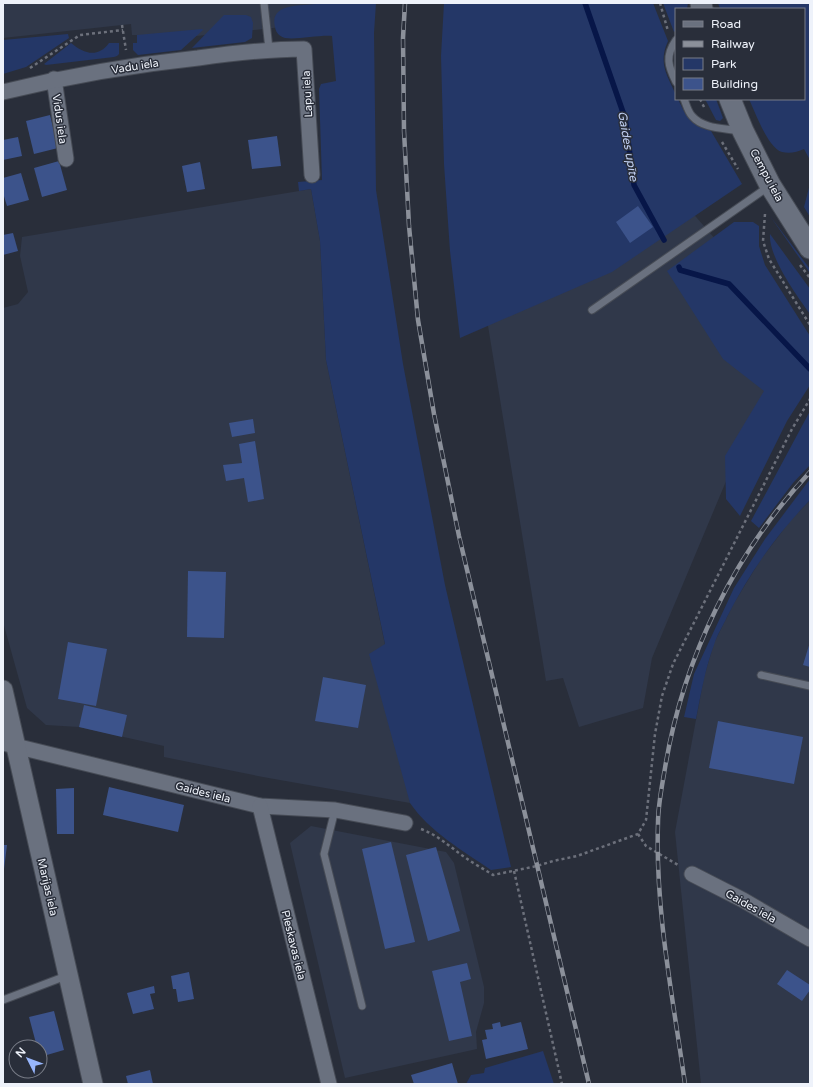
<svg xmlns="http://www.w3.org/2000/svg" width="813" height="1087" viewBox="0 0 813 1087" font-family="'Varela Round',sans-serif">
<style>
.built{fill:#30384a}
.green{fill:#243767}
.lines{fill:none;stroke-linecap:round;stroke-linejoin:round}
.stream{stroke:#071648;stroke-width:5.5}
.building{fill:#3c538b}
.service-casing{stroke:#464b55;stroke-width:9}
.minor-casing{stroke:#464b55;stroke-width:17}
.tertiary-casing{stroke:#464b55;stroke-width:21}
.secondary-casing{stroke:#464b55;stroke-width:23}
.path{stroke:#6c707b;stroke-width:2.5;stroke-dasharray:3 3;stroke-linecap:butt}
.service{stroke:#6a717f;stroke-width:7}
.minor{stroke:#6a717f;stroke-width:15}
.tertiary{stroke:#6a717f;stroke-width:19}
.secondary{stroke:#6a717f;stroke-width:21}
.rail-casing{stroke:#8b909a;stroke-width:4.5}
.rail{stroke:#292e3a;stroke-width:3;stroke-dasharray:9;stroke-linecap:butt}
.labels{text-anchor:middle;stroke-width:3;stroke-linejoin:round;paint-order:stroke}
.street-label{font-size:11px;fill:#eef2fa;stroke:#292e3a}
.water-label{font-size:12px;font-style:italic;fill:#c0cff1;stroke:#292e3a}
</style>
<rect width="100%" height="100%" fill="#292e3a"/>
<g class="built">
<path d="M3,3h344l1,17 -209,22 -2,-7h-5l-1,-11 -128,14z"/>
<path d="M311,189l9,52 6,119 59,285 25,158 -147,-26 -99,-20v-11l-85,-19 -33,-2 -19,-17 -24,-86v-314l15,-4 10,-12 -8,-36 2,-19z"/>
<path d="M466,191l224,19 120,138 -78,119 -80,191 -9,50 -64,19 -16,-49 -17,3z"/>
<path d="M810,500v584h-109l-26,-252 29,-155 10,-34 20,-40 27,-44 29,-38z"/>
<path d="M311,826l135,26 8,11 30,124v16l-8,29 1,17 -132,29 -55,-235z"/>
</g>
<g class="green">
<path d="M317,3h59l-2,30 2,157 27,174 42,221 66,282 -20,3c-29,-20 -61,-38 -81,-67l-41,-149 16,-10 -59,-284 -6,-119 -9,-52 -12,2 -1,-9 24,-2 -3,-91 2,-5 15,-3 -4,-45c-13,-1 -36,4 -47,2 -6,-2 -9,-5 -10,-11 -6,-24 26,-21 41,-23z"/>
<path d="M444,3h209l15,38c-10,22 -1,34 8,54v4h2c9,19 12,26 33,32l31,53 -130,88 -152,66 -10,-87 -6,-87 -3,-108z"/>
<path d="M663,3h25l-1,6h-11v21l-2,2z"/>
<path d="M718,3h92v157l-6,-11c-7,3 -14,5 -22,3 -14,-4 -27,-40 -33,-53h55v-90h-84z"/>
<path d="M224,15h22l5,2 2,6 -1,15 -7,4 -53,6z"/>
<path d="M202,29l1,1 -22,20 -43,5 -5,-5v-7h4v-8z"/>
<path d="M68,34l1,4 -43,29 -23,7v-34z"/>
<path d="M71,43c13,11 27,15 38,0h10v11l-2,2 -3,1 -68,8 -2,-1z"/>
<path d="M705,99h11l7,19 -3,3 -4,-1z"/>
<path d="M810,184v33l-6,-10z"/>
<path d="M770,216l40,53v4z"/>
<path d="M734,222h19l6,4v20l6,19 45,71v49l-23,36 -47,95 -14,-17 -1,-43 39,-65 -41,-32 -56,-88z"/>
<path d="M770,234l40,55v25c-13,-18 -42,-58 -40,-80z"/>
<path d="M810,411v54l-17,18 -34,45 -8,-7z"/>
<path d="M810,479v21c-34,35 -61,74 -83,117 -4,9 -10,18 -13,28 -9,24 -13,49 -18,74l-12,-2 10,-43 40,-86 31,-49z"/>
<path d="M543,1051l11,33h-88l5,-9 13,-2 1,-5z"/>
</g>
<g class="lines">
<g class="stream">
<path d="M585,3l40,115 9,67 30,55"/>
<path d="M679,267l1,3 49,14 81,85"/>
</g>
</g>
<g class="building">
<path d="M50,115l8,33 -24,6 -8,-33z"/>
<path d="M277,136l4,30 -29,3 -4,-29z"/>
<path d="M18,137l4,19 -19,4v-20z"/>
<path d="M59,161l8,29 -25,7 -8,-29z"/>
<path d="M200,162l5,27 -18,3 -5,-26z"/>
<path d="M21,173l8,27 -22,6 -4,-13v-15z"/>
<path d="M638,206l15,21 -23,16 -14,-21z"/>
<path d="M13,233l5,18 -15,4v-20z"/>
<path d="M253,419l2,14 -23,4 -3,-14z"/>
<path d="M255,441l9,58 -16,3 -4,-24 -18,3 -3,-16 19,-2 -3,-19z"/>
<path d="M188,571l38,1 -2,66 -37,-1z"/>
<path d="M68,642l39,7 -11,57 -38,-7z"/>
<path d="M810,642v25l-7,-2z"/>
<path d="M323,677l43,8 -8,43 -43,-7z"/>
<path d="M84,705l43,10 -5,22 -43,-10z"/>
<path d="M718,721l85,16 -9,47 -85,-16z"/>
<path d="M109,787l75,18 -6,27 -75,-17z"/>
<path d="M74,788v46h-17l-1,-45z"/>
<path d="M391,842l24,100 -30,7 -23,-100z"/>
<path d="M3,845h4l-3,24h-1z"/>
<path d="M436,847l24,84 -32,10 -22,-86z"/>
<path d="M467,963l4,16 -11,3 12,54 -23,5 -17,-70z"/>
<path d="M787,970l23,15v5l-8,11 -25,-17z"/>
<path d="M189,972l5,27 -16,3 -2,-13h-3l-2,-13z"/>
<path d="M154,986l1,7 -5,1 4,15 -21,5 -6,-21z"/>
<path d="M54,1011l10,39 -24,7v-10h-3l-8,-30z"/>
<path d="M500,1022l1,5 20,-5 7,27 -42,10 -4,-19 5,-1 -2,-9 8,-1 -1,-5z"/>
<path d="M452,1063l6,21h-44l-3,-9z"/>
<path d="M150,1070l3,14h-25l-2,-8z"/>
</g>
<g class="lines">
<g class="service-casing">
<g id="service">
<path d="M264,3l5,46"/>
<path d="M676,40c-11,16 -8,26 0,42"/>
<path d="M684,99c2,5 4,13 8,17 11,13 32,12 47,15"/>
<path d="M592,310l176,-123"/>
<path d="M761,675l49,11"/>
<path d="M335,810l-11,44 38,152"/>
<path d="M3,1000l63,-24"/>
</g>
</g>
<g class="minor-casing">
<g id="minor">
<path d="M54,79l12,80"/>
<path d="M3,92c65,-16 128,-27 195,-34 36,-5 70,-9 106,-9l8,126"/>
<path d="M3,743l257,63 75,4 70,13"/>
<path d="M260,806l69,278"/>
<path d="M692,874l51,26 67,39"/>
</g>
</g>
<g class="tertiary-casing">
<path id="tertiary" d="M3,690l90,394"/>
</g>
<g class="secondary-casing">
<g id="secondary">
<path d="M701,3l1,6"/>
<path d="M730,99l13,32 27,54 40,63"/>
</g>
</g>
<g class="path">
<path d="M660,3l8,28"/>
<path d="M122,25l4,25"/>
<path d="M30,68l50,-33 43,-5"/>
<path d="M700,99l5,10"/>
<path d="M722,142l16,27"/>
<path d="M765,214l-2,27 6,18 41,66"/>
<path d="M800,265l10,13"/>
<path d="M421,829c17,6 30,19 45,29 8,6 18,11 27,17l44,-9 16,-5 24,-5 61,-22 8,-14 9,-86 7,-38 11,-32 119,-235 18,-30"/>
<path d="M638,834l8,12 32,19"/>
<path d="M514,871l48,213"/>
</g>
<use href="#service" class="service"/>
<use href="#minor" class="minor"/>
<use href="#tertiary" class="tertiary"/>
<use href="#secondary" class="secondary"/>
<g class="rail-casing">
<g id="rail">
<path d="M405,3l-2,35 1,93 5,95 9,94 16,94 25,122 130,548"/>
<path d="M685,1084c-12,-86 -30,-173 -27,-261 0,-18 4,-37 7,-55 18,-109 69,-215 145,-296"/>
</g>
</g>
<use href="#rail" class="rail"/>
</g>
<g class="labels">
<g class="street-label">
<text transform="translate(135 66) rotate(-9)" y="4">Vadu iela</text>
<text transform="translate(307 94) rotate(-93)" y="4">Lapu iela</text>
<text transform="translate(60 119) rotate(82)" y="4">Vidus iela</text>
<text transform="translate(767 175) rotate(62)" y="4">Cempu iela</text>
<text transform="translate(203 792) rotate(14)" y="4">Gaides iela</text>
<text transform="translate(48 887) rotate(77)" y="4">Marijas iela</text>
<text transform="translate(751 906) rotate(29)" y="4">Gaides iela</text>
<text transform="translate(294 945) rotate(76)" y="4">Pleskavas iela</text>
</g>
<g class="water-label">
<text transform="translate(628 146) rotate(80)" y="4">Gaides upīte</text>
</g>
</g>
<rect width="813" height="1087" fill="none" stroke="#eef2fa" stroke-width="8"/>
<rect x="675" y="8" width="130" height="92" fill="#292e3a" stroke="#787c87"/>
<rect x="683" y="21" width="20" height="6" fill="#6a717f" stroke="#787c87"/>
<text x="711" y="28" font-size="12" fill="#eef2fa">Road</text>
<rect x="683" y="41" width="20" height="6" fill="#8b909a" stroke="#787c87"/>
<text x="711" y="48" font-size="12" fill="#eef2fa">Railway</text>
<rect x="683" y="58" width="20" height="12" fill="#243767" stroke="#787c87"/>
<text x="711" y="68" font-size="12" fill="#eef2fa">Park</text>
<rect x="683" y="78" width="20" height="12" fill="#3c538b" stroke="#787c87"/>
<text x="711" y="88" font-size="12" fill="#eef2fa">Building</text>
<g transform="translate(28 1059) rotate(312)"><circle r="19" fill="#292e3a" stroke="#787c87"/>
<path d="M0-3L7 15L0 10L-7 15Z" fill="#97b6fd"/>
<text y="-6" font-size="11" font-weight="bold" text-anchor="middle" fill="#eef2fa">N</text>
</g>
</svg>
